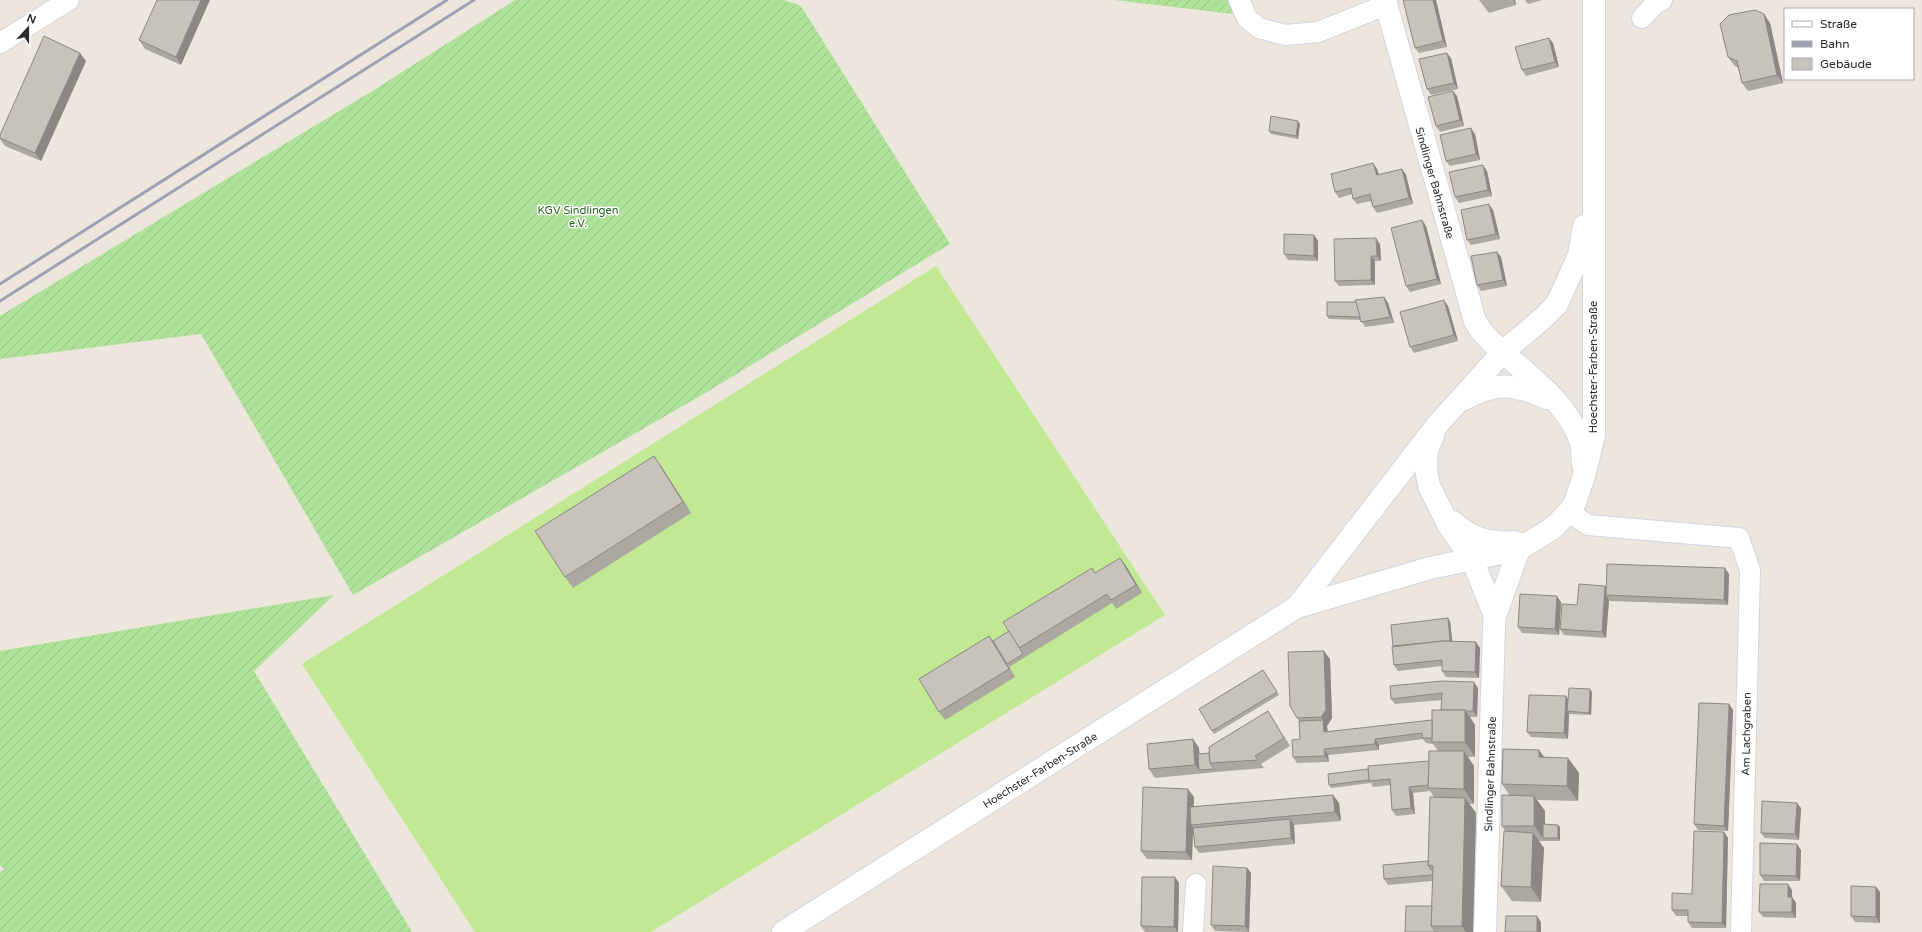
<svg xmlns="http://www.w3.org/2000/svg" width="1922" height="932" viewBox="0 0 1922 932" font-family="'Varela Round',sans-serif">
<style>
.garden{fill:url(#garden-furrows)}
.pitch{fill:#c1e994}
.lines{fill:none;stroke-linecap:round;stroke-linejoin:round}
.street-casing{stroke:#d1d4e3;stroke-width:22}
.secondary-casing{stroke:#d1d4e3;stroke-width:24}
.street{stroke:#fff;stroke-width:20}
.secondary{stroke:#fff;stroke-width:22}
.rail{stroke:#9fa1b4;stroke-width:3}
.wall{fill:#aba8a2}
.shaded-wall{fill:#8b8884}
.building{fill:#c7c3bc;stroke:#8b8884}
.labels{text-anchor:middle;stroke-width:3;stroke-linejoin:round;paint-order:stroke}
.street-label{font-size:11px;fill:#2a2a2a;stroke:#fff}
.park-label{font-size:11px;fill:#26661b;stroke:#fff}
</style>
<defs>
<pattern id="garden-furrows" width="10" height="10" patternUnits="userSpaceOnUse"><rect width="10" height="10" fill="#aee299"/><path d="M-1 1l2-2M0 10L10 0M9 11l2-2" fill="none" stroke="#96c284"/></pattern>
</defs>
<rect width="100%" height="100%" fill="#ece6dc"/>
<g class="garden">
<path d="M515,0h269l17,6 149,238 -248,151 -349,200 -152,-261 -201,25v-43l374,-226z"/>
<path d="M1115,0h114l4,14z"/>
<path d="M334,595l-80,76 158,261h-412v-60l4,-3 -4,-4v-214z"/>
</g>
<path class="pitch" d="M936,266l229,349 -514,317h-176l-173,-268z"/>
<g class="lines">
<g class="street-casing">
<g id="street">
<path d="M1239,0l8,18 12,10 26,7 33,-3 68,-27"/>
<path d="M1642,18l14,-15 6,-3"/>
<path d="M0,43l69,-43"/>
<path d="M1569,512l19,13 151,13 11,32 -9,362"/>
<path d="M1193,932l3,-48"/>
</g>
</g>
<g class="secondary-casing">
<g id="secondary">
<path d="M1385,0l90,321c10,17 17,21 31,34 27,24 62,50 74,85 3,7 2,17 3,25"/>
<path d="M1464,399c33,-18 50,-15 83,-1"/>
<path d="M1433,436l-6,14 -1,18 3,18 20,40 23,33 23,57"/>
<path d="M1453,522c18,17 38,22 62,20"/>
<path d="M1297,607l141,-183 65,-72 39,-33 15,-15 22,-49 5,-29"/>
<path d="M783,932l514,-325 133,-39 89,-19 23,-14 12,-8 15,-15 5,-7 10,-29 10,-41v-435"/>
<path d="M1485,932l9,-306 1,-10 24,-67"/>
</g>
</g>
<use href="#street" class="street"/>
<use href="#secondary" class="secondary"/>
<g class="rail">
<path d="M0,284l447,-284"/>
<path d="M0,301l474,-301"/>
</g>
</g>
<g class="wall">
<path d="M157,0l24,65 -36,-16 -6,-9z"/>
<path d="M1436,0l11,47 -28,6 -4,-5z"/>
<path d="M1479,0h36l1,5 -27,8z"/>
<path d="M1525,0h17l-14,4z"/>
<path d="M1770,23l13,60 -35,8 -6,-8 -4,-15 -4,-3 -6,-8z"/>
<path d="M1549,38l4,5 6,24 -33,9 -4,-6z"/>
<path d="M1451,58l7,31 -27,6 -4,-6z"/>
<path d="M86,61l-45,100 -36,-15 -5,-7v-4z"/>
<path d="M1457,96l7,30 -24,6 -4,-6z"/>
<path d="M1298,121l2,3 -2,15 -27,-5 -2,-3z"/>
<path d="M1475,134l5,26 -30,6 -4,-5z"/>
<path d="M1373,163l4,6 2,6 23,-6 4,6 7,29 -36,9 -4,-6 -2,-6 -14,3 -4,-5 -1,-5 -13,4 -4,-6z"/>
<path d="M1487,171l5,25 -33,7 -4,-6z"/>
<path d="M1493,210l7,29 -29,6 -4,-5z"/>
<path d="M1422,220l4,6 15,58 -31,8 -4,-6z"/>
<path d="M1314,235l4,6v20l-30,-1 -4,-6z"/>
<path d="M1380,244l1,17h-6v24l-36,1 -4,-5z"/>
<path d="M1497,252l4,5 6,29 -26,5 -4,-6z"/>
<path d="M1384,297l4,6 6,20 -29,4 -4,-7 -32,-1 -2,-3 29,-14z"/>
<path d="M1448,306l10,35 -44,12 -4,-6z"/>
<path d="M661,466l30,47 -118,75 -8,-11z"/>
<path d="M1126,566l16,27 -26,16 -4,-6 -103,64 -1,-3 7,13 -70,43 -6,-8 50,-76 4,5 16,-10 86,-58z"/>
<path d="M1729,574l-1,31 -118,-4 -1,-1 -3,38 -42,-3 -4,-6 17,-24 29,-17z"/>
<path d="M1561,602l-2,33 -37,-2 -4,-6z"/>
<path d="M1450,621l2,20 24,1 4,6 -1,30 -33,-1 -4,-6v-5l-44,5 -4,-6 -1,-19z"/>
<path d="M1330,659l2,59 -5,8 1,6 104,-12 9,-10 1,-10 -47,4 -4,-5 87,-11 -1,29h-7l5,8v32h-7l6,9v38h-5l7,9 -3,119h-68l27,-26v-25l-44,4 -4,-6 44,-18 6,-64 -4,-6 -17,2 2,21 -19,2 -4,-6 -2,-25 -17,2 -2,-4 -40,5 -2,-3 39,-16 60,-8 10,-10 -5,-7 -7,-1 -3,-4 -44,6v5l-51,5 1,7 -32,1 -4,-6 7,-18 -1,-18 -2,-3z"/>
<path d="M1263,670l16,25 -65,39 -15,-25z"/>
<path d="M1592,692l-1,23 -22,-1 -1,25 -37,-2 -4,-5 39,-36 2,3z"/>
<path d="M1729,704l4,6 -5,121 -30,-1 -4,-6z"/>
<path d="M1268,711l22,35 -29,18 3,4 -48,4 -61,6 -6,-9 44,-30 6,9v6l10,-1z"/>
<path d="M1539,750l6,8h23l11,15 -1,28 -41,-1 8,11v13l15,3v14h-21l5,7 -3,54 -29,-1 -11,-15 5,-54 -4,-6 8,-30 -8,-12z"/>
<path d="M1333,795l6,8 2,18 -47,4 1,19 -96,9 -4,-6 -2,-20 -1,33 -45,-1 -6,-8 53,-54 -1,10z"/>
<path d="M1801,808l-2,32 -34,-2 -4,-5z"/>
<path d="M1724,832l4,6 -2,90h-34l-4,-6v-6h-12l-4,-6 20,-16z"/>
<path d="M1801,850l-1,31h-36l-4,-6z"/>
<path d="M1247,868l4,5 -2,59 -34,-1 -4,-6z"/>
<path d="M1175,877l4,6 -1,49h-33l-4,-6z"/>
<path d="M1876,887l4,5v31l-25,-1 -4,-6z"/>
<path d="M1792,890v7l4,6v15l-33,-1 -4,-5z"/>
</g>
<g class="shaded-wall">
<path d="M201,0h9l-29,65 -5,-8z"/>
<path d="M1433,0h3l11,47 -4,-6z"/>
<path d="M1513,0h2l1,5z"/>
<path d="M1764,14l6,9 13,60 -6,-8z"/>
<path d="M1549,38l4,5 6,24 -4,-5z"/>
<path d="M80,53l6,8 -45,100 -6,-8z"/>
<path d="M1447,53l4,5 7,31 -4,-6z"/>
<path d="M1453,91l4,5 7,30 -4,-6z"/>
<path d="M1298,121l2,3 -2,15 -2,-3z"/>
<path d="M1471,128l4,6 5,26 -4,-6z"/>
<path d="M1373,163l4,6 4,12 -4,-6z"/>
<path d="M1483,165l4,6 5,25 -4,-6z"/>
<path d="M1402,169l4,6 7,29 -4,-6z"/>
<path d="M1489,204l4,6 7,29 -4,-5z"/>
<path d="M1422,220l4,6 15,58 -4,-5z"/>
<path d="M1314,235l4,6v20l-4,-5z"/>
<path d="M1376,238l4,6 1,17 -4,-5z"/>
<path d="M1497,252l4,5 6,29 -4,-6z"/>
<path d="M1371,256l4,5v24l-4,-5z"/>
<path d="M1384,297l4,6 6,20 -4,-6z"/>
<path d="M1444,300l4,6 10,35 -4,-6z"/>
<path d="M654,456l7,10 30,47 -8,-11z"/>
<path d="M1120,558l6,8 16,27 -6,-8z"/>
<path d="M1725,568l4,6 -1,31 -4,-5z"/>
<path d="M1605,586l4,6 -3,3 3,5 -3,38 -4,-6z"/>
<path d="M1557,596l4,6 -2,33 -4,-6z"/>
<path d="M1448,618l2,3 3,26 -2,-3z"/>
<path d="M1476,642l4,6 -1,30 -4,-6z"/>
<path d="M1324,651l6,8 2,59 -5,8 1,12 -4,-6 -1,-12 -2,-3z"/>
<path d="M1474,682l4,6 -1,29 -4,-6z"/>
<path d="M1590,689l2,3 -1,23 -2,-2z"/>
<path d="M1566,696l4,6 -3,9 2,3 -1,25 -4,-6z"/>
<path d="M1729,704l4,6 -5,121 -4,-5z"/>
<path d="M1465,710l10,15v32l-10,-15z"/>
<path d="M1193,739l6,9 2,22h-2l-4,-5z"/>
<path d="M1375,739l4,6v5l-4,-6z"/>
<path d="M1324,749l4,6 1,7 -4,-6z"/>
<path d="M1539,750l11,15 -11,-8z"/>
<path d="M1464,751l10,15v38l-10,-15z"/>
<path d="M1568,758l11,15 -1,28 -11,-15z"/>
<path d="M1409,787l4,6 2,21 -4,-6z"/>
<path d="M1188,789l6,8 -1,28h-2l2,2 -1,33 -6,-8z"/>
<path d="M1333,795l6,8 2,18 -6,-9z"/>
<path d="M1534,796l11,15v27h-2l-9,-12z"/>
<path d="M1465,798l11,15 -3,119h-7l-4,-6z"/>
<path d="M1797,803l4,5 -2,32 -4,-6z"/>
<path d="M1290,819l4,6 1,19 -4,-6z"/>
<path d="M1558,825l2,2v14l-2,-3z"/>
<path d="M1724,832l4,6 -2,90 -4,-5z"/>
<path d="M1533,833l11,15 -3,54 -10,-15z"/>
<path d="M1797,844l4,6 -1,31 -4,-5z"/>
<path d="M1247,868l4,5 -2,59 -4,-6z"/>
<path d="M1175,877l4,6 -1,49 -4,-5z"/>
<path d="M1788,884l4,6v13l-4,-6z"/>
<path d="M1876,887l4,5v31l-4,-6z"/>
<path d="M1792,897l4,6v15l-4,-6z"/>
<path d="M1537,916l4,6v10h-4z"/>
</g>
<g class="building">
<path d="M157,0h44l-25,57 -37,-17z"/>
<path d="M1403,0h30l10,41 -28,7z"/>
<path d="M1755,10l9,4 13,61 -35,8 -5,-22 -9,-4 -8,-33 9,-9z"/>
<path d="M44,36l36,17 -45,100 -35,-15v-3z"/>
<path d="M1549,38l6,24 -33,8 -7,-23z"/>
<path d="M1447,53l7,30 -27,6 -8,-30z"/>
<path d="M1453,91l7,29 -24,6 -8,-29z"/>
<path d="M1271,116l27,5 -2,15 -27,-5z"/>
<path d="M1471,128l5,26 -30,7 -6,-26z"/>
<path d="M1373,163l4,12 25,-6 7,29 -36,9 -3,-13 -17,5 -2,-11 -16,4 -4,-18z"/>
<path d="M1483,165l5,25 -33,7 -6,-25z"/>
<path d="M1489,204l7,30 -29,6 -6,-30z"/>
<path d="M1422,220l15,59 -31,7 -15,-58z"/>
<path d="M1284,234l30,1v21l-30,-2z"/>
<path d="M1376,238l1,18h-6v24l-36,1 -1,-42z"/>
<path d="M1497,252l6,28 -26,5 -6,-29z"/>
<path d="M1384,297l6,20 -29,5 -6,-22z"/>
<path d="M1444,300l10,35 -44,12 -10,-35z"/>
<path d="M1327,302h29l4,15 -33,-1z"/>
<path d="M654,456l29,46 -118,75 -30,-46z"/>
<path d="M1120,558l16,27 -25,15 -4,-6 -88,54 -16,-26 89,-54 3,5z"/>
<path d="M1607,564l118,4 -1,32 -118,-5z"/>
<path d="M1579,584l26,2 -3,46 -42,-3 2,-25 15,1z"/>
<path d="M1520,594l37,2 -2,33 -37,-2z"/>
<path d="M1448,618l2,23h-7l-50,5 -2,-21z"/>
<path d="M1009,631l14,23 -16,10 -14,-23z"/>
<path d="M989,636l20,33 -70,43 -20,-33z"/>
<path d="M1443,641l33,1 -1,30 -33,-1v-11l-48,5 -2,-18z"/>
<path d="M1324,651l2,59 -5,7 -24,1 -7,-12 -2,-54z"/>
<path d="M1263,670l14,22 -65,39 -13,-22z"/>
<path d="M1442,681l32,1 -1,29h-7l-1,-1h-24l1,-17 -51,6 -1,-13z"/>
<path d="M1569,688l21,1 -1,24 -22,-2z"/>
<path d="M1529,695l37,1 -2,37 -37,-1z"/>
<path d="M1699,703l30,1 -5,122 -30,-2z"/>
<rect x="1432" y="710" width="33" height="32"/>
<path d="M1268,711l16,27 -29,18 3,4 -48,3 -1,-16z"/>
<path d="M1323,720l1,12 108,-12v18h-10v-5l-47,6v5l-51,5 1,7 -32,1 -1,-17 8,-1 -1,-18z"/>
<path d="M1193,739l2,26 -46,4 -2,-25z"/>
<path d="M1503,749l36,1v7l29,1 -1,28 -65,-2z"/>
<path d="M1429,751h35v38l-36,-1z"/>
<path d="M1209,753l1,10 4,6 -15,1 -1,-16z"/>
<path d="M1429,761l-1,24 -19,2 2,21 -19,2 -2,-31 -21,2 -1,-15z"/>
<path d="M1368,769l1,11 -40,5 -1,-11z"/>
<path d="M1143,787l45,2 -2,63 -45,-1z"/>
<path d="M1333,795l2,17 -144,13 -1,-18z"/>
<path d="M1502,795l32,1v30h-32z"/>
<path d="M1430,797l35,1 -3,128h-31l2,-60 -5,-1z"/>
<path d="M1762,801l35,2 -2,31 -34,-1z"/>
<path d="M1290,819l1,19 -96,9 -2,-19z"/>
<path d="M1543,824l15,1v13h-15z"/>
<path d="M1504,831l29,2 -2,54 -30,-1z"/>
<path d="M1694,831l30,1 -2,91 -34,-1v-12h-16v-17l20,1z"/>
<path d="M1760,843l37,1 -1,32 -36,-1z"/>
<path d="M1428,861v4l5,7 -1,3 -48,4 -1,-14z"/>
<path d="M1213,866l34,2 -2,58 -34,-1z"/>
<path d="M1142,877h33l-1,50 -33,-1z"/>
<path d="M1760,884h28v13h4v15h-33z"/>
<path d="M1851,886l25,1v30l-25,-1z"/>
<path d="M1406,906h26l-1,20 5,6h-31z"/>
<path d="M1506,916h31v16h-32z"/>
</g>
<g class="labels">
<g class="street-label">
<text transform="translate(1435 183) rotate(74)" y="4">Sindlinger Bahnstraße</text>
<text transform="translate(1593 367) rotate(-90)" y="4">Hoechster-Farben-Straße</text>
<text transform="translate(1746 734) rotate(-89)" y="4">Am Lachgraben</text>
<text transform="translate(1040 770) rotate(-32)" y="4">Hoechster-Farben-Straße</text>
<text transform="translate(1490 774) rotate(-88)" y="4">Sindlinger Bahnstraße</text>
</g>
<g class="park-label">
<text x="578" y="214">KGV Sindlingen<tspan x="578" dy="13">e.V.</tspan></text>
</g>
</g>
<rect x="1784" y="8" width="130" height="72" fill="#ffffff" stroke="#aaaaaa"/>
<rect x="1792" y="21" width="20" height="6" fill="#ffffff" stroke="#aaaaaa"/>
<text x="1820" y="28" font-size="12" fill="#2a2a2a">Straße</text>
<rect x="1792" y="41" width="20" height="6" fill="#9fa1b4" stroke="#aaaaaa"/>
<text x="1820" y="48" font-size="12" fill="#2a2a2a">Bahn</text>
<rect x="1792" y="58" width="20" height="12" fill="#c7c3bc" stroke="#aaaaaa"/>
<text x="1820" y="68" font-size="12" fill="#2a2a2a">Gebäude</text>
<g transform="translate(28 28) rotate(21)" stroke="#ffffff" stroke-width="3" paint-order="stroke">
<path d="M0-3L7 15L0 10L-7 15Z" fill="#2a2a2a"/>
<text y="-6" font-size="11" font-weight="bold" text-anchor="middle" fill="#2a2a2a">N</text>
</g>
</svg>
